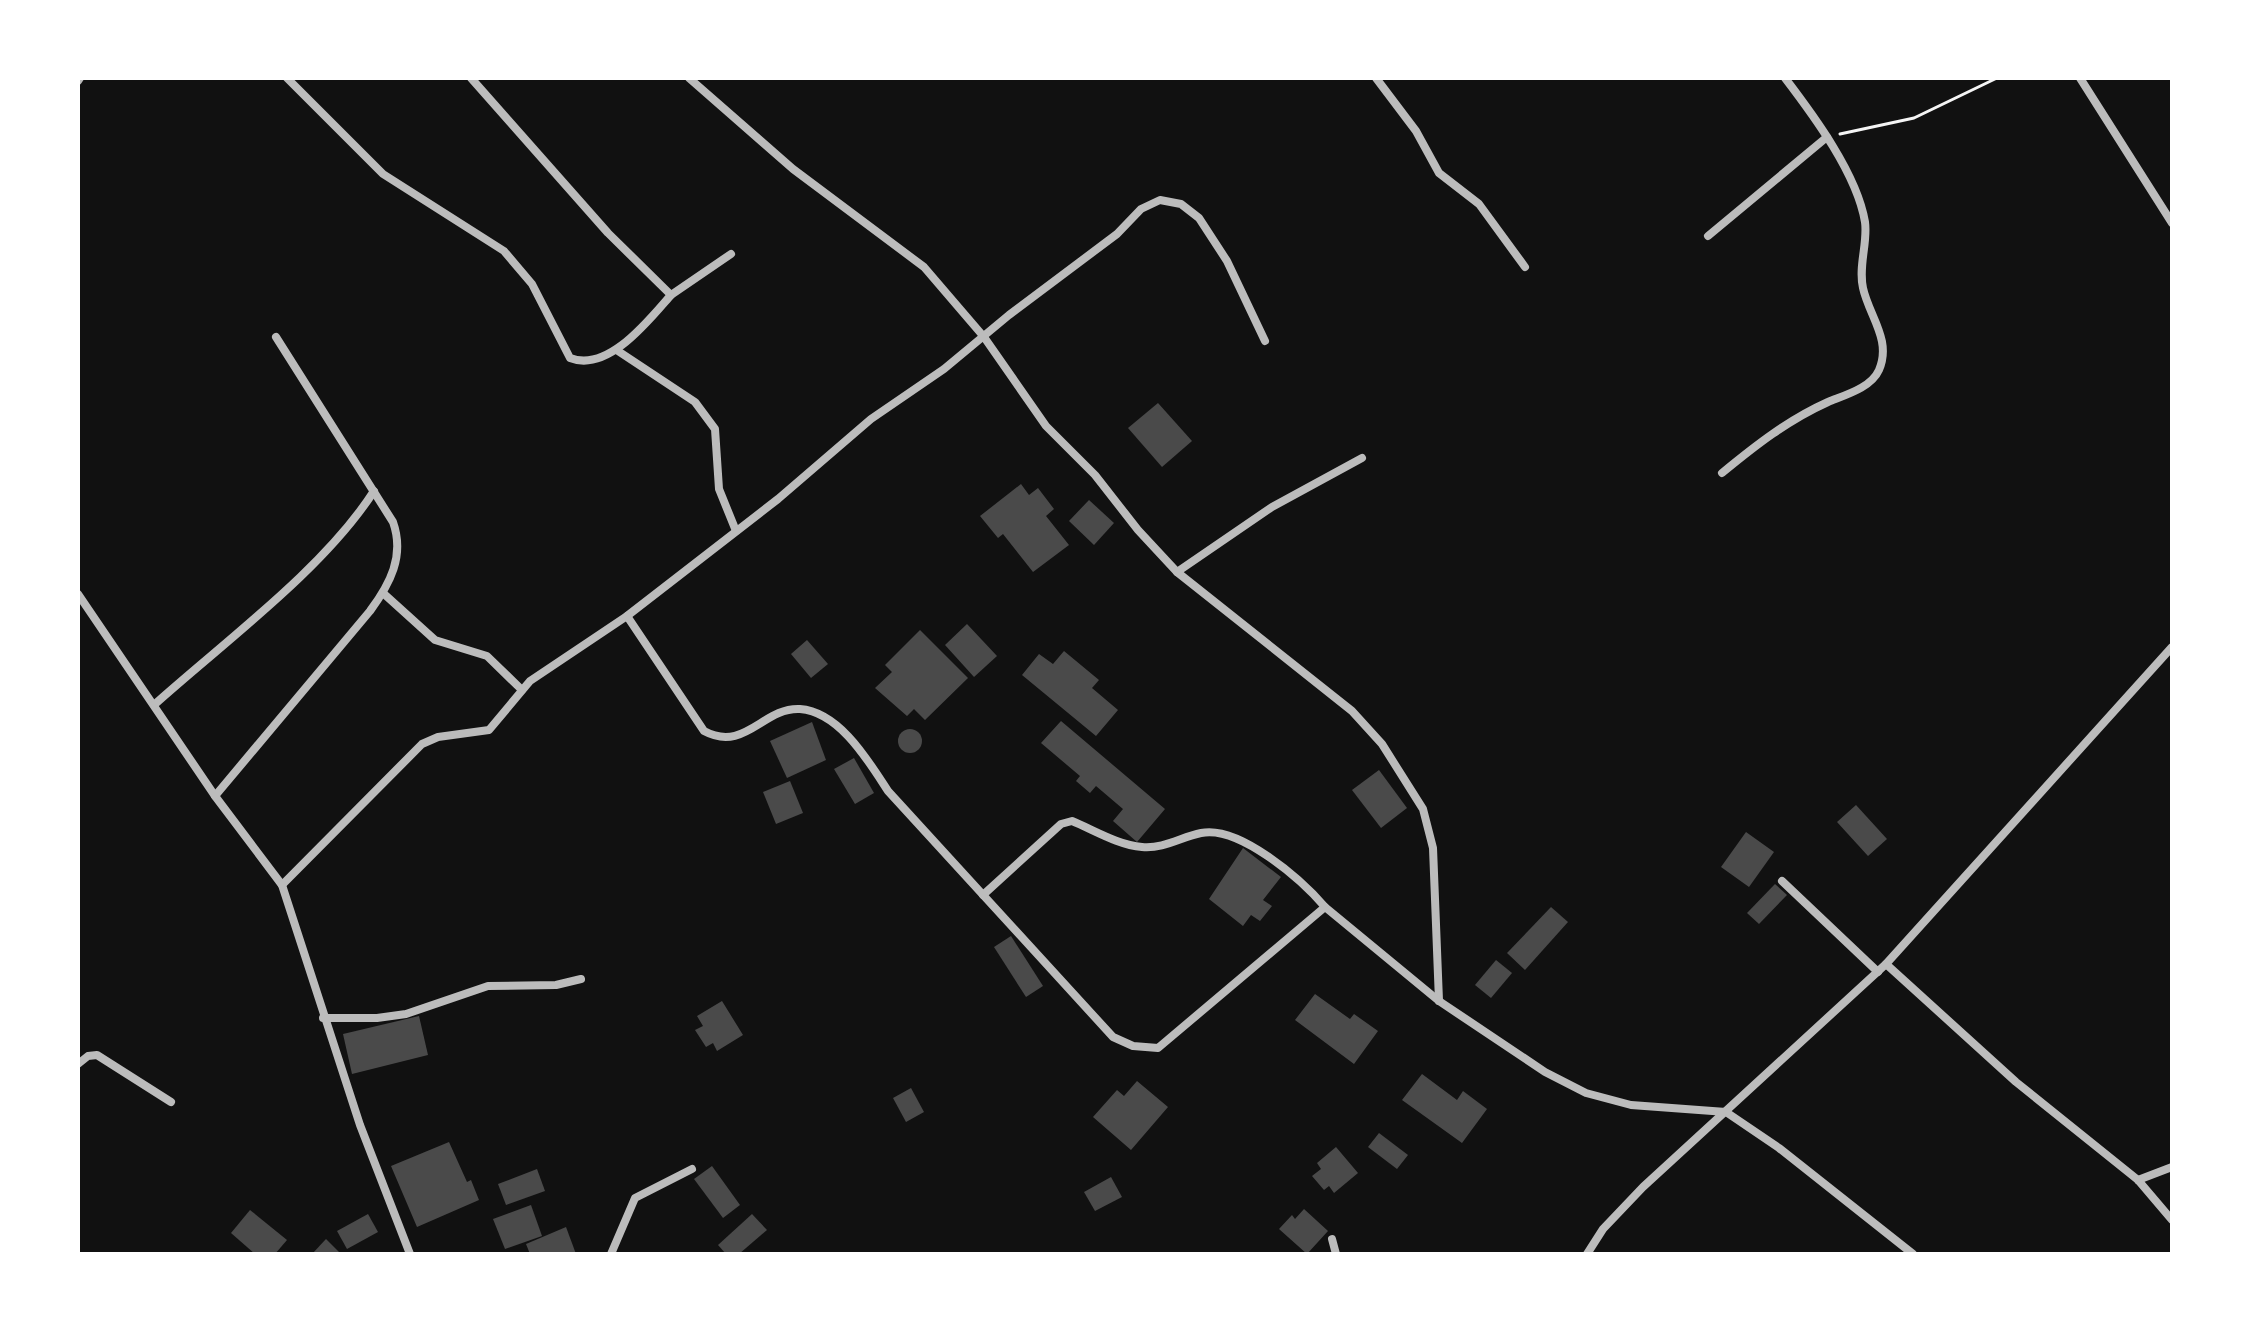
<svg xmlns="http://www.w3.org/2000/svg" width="2250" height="1332" viewBox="0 0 2250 1332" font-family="'Roboto Serif',serif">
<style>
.building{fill:#4a4a4a}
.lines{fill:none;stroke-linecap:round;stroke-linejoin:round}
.path{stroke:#f5f5f5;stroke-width:3}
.minor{stroke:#bcbcbc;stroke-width:8}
</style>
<rect width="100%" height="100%" fill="#111"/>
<g class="building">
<path d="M1158,403l34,38 -30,26 -34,-39z"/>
<path d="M1021,484l8,11 9,-7 16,21 -8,7 23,29 -36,27 -30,-38 -5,4 -18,-22z"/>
<path d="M1089,500l25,23 -20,22 -25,-24z"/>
<path d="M967,624l30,32 -23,21 -29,-32z"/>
<path d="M920,630l48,48 -43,42 -11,-11 -7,7 -32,-28 17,-16 -7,-7z"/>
<path d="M807,640l21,24 -17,14 -20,-24z"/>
<path d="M1064,651l35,29 -7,8 26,22 -22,26 -74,-61 17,-21 14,10z"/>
<path d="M1061,721l104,88 -28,33 -24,-21 10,-12 -27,-23 -6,7 -14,-12 4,-5 -39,-33z"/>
<path d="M812,722l14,38 -39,18 -17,-37z"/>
<circle cx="910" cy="741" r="12"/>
<path d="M854,758l20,35 -19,11 -21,-35z"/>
<path d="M1379,770l28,38 -26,20 -29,-38z"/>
<path d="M790,781l13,32 -27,11 -13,-32z"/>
<path d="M1856,805l31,34 -19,17 -31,-34z"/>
<path d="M1746,832l28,20 -25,35 -28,-20z"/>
<path d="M1243,848l38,29 -18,23 9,6 -12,15 -9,-6 -8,11 -34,-27z"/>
<path d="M1775,884l12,11 -28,29 -12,-11z"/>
<path d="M1551,907l17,15 -43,48 -18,-17z"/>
<path d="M1011,936l32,50 -17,11 -32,-50z"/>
<path d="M1496,960l16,13 -21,25 -16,-13z"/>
<path d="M1315,994l35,25 4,-5 24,17 -24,33 -59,-44z"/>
<path d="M722,1001l21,34 -26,16 -4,-8 -7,4 -11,-17 8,-4 -6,-10z"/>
<path d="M419,1016l9,39 -76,19 -9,-40z"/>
<path d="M1422,1074l35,26 6,-9 24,18 -25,34 -60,-43z"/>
<path d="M1137,1081l31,26 -37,43 -38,-33 24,-27 7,6z"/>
<path d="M911,1088l13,24 -18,10 -13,-24z"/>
<path d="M1379,1133l29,22 -11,14 -29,-22z"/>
<path d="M449,1142l18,40 4,-2 8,20 -62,27 -26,-61z"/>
<path d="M1336,1147l22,26 -24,20 -5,-7 -5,4 -12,-14 9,-7 -4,-6z"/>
<path d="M712,1166l28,39 -17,13 -29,-39z"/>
<path d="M537,1169l8,22 -39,14 -8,-21z"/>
<path d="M1111,1177l11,20 -27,14 -11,-19z"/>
<path d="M531,1205l11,31 -37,13 -12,-30z"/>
<path d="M1304,1209l24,22 -21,23 -28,-25 13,-14 3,4z"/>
<path d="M250,1210l37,30 -12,14h-20l-24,-21z"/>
<path d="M368,1214l10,18 -31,17 -10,-18z"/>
<path d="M752,1214l15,16 -28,24h-13l-8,-9z"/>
<path d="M566,1227l10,27h-46l-4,-10z"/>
<path d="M326,1239l15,15h-29z"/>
</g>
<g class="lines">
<path class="path" d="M1840,134l74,-16 83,-40"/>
<g class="minor">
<path d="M287,78l96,96 121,77 28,33 38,74c38,15 79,-38 101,-63l-63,-62 -137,-155"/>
<path d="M689,78l104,91 131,98 60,70 62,89 49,49 43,55 39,42 175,139 30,33 41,65 10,39 6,153"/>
<path d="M1376,78l40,53 23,42 40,31 46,63"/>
<path d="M2080,78l92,145"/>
<path d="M78,81l2,-3"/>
<path d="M1708,236l119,-99"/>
<path d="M671,295l60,-41"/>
<path d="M618,351l77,51 20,27 4,60 17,42"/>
<path d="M1722,473c34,-28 66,-53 106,-71 17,-7 43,-14 51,-32 13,-30 -10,-54 -16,-82 -5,-22 5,-45 2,-66 -8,-48 -51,-106 -80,-144"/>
<path d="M1177,572l95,-65 90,-49"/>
<path d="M383,593l52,47 52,16 35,34"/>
<path d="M78,594l137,202 67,89 78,240 50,129"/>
<path d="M627,616l77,115c41,22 59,-24 96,-22 40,3 69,53 88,82l225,246 20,9 25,2 167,-141 114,94 106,71 41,21 45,12 95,7 53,36 134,106"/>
<path d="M154,705c70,-63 170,-136 220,-214"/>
<path d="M215,796l155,-185c20,-27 35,-55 23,-89l-117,-185"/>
<path d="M1782,881l96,91"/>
<path d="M282,885l140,-141 16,-7 51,-7 41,-49 97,-65 151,-117 93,-80 73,-50 65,-54 108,-81 24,-25 19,-9 21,4 18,14 28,43 38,80"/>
<path d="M983,895l78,-71 11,-3c22,9 46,24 70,26 22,2 39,-10 59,-14 38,-8 100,46 124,74"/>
<path d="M1886,964l130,118 122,98 34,40"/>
<path d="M323,1018h54l29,-4 82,-28 68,-1 25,-6"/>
<path d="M78,1064l10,-8 9,-1 74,47"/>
<path d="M2138,1180l34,-13"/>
<path d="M1332,1239l4,15"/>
<path d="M611,1254l24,-56 57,-29"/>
<path d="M1587,1254l16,-25 40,-42 243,-223 286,-317"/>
</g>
</g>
<rect width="2250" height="1332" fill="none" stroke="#ffffff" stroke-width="160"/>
</svg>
